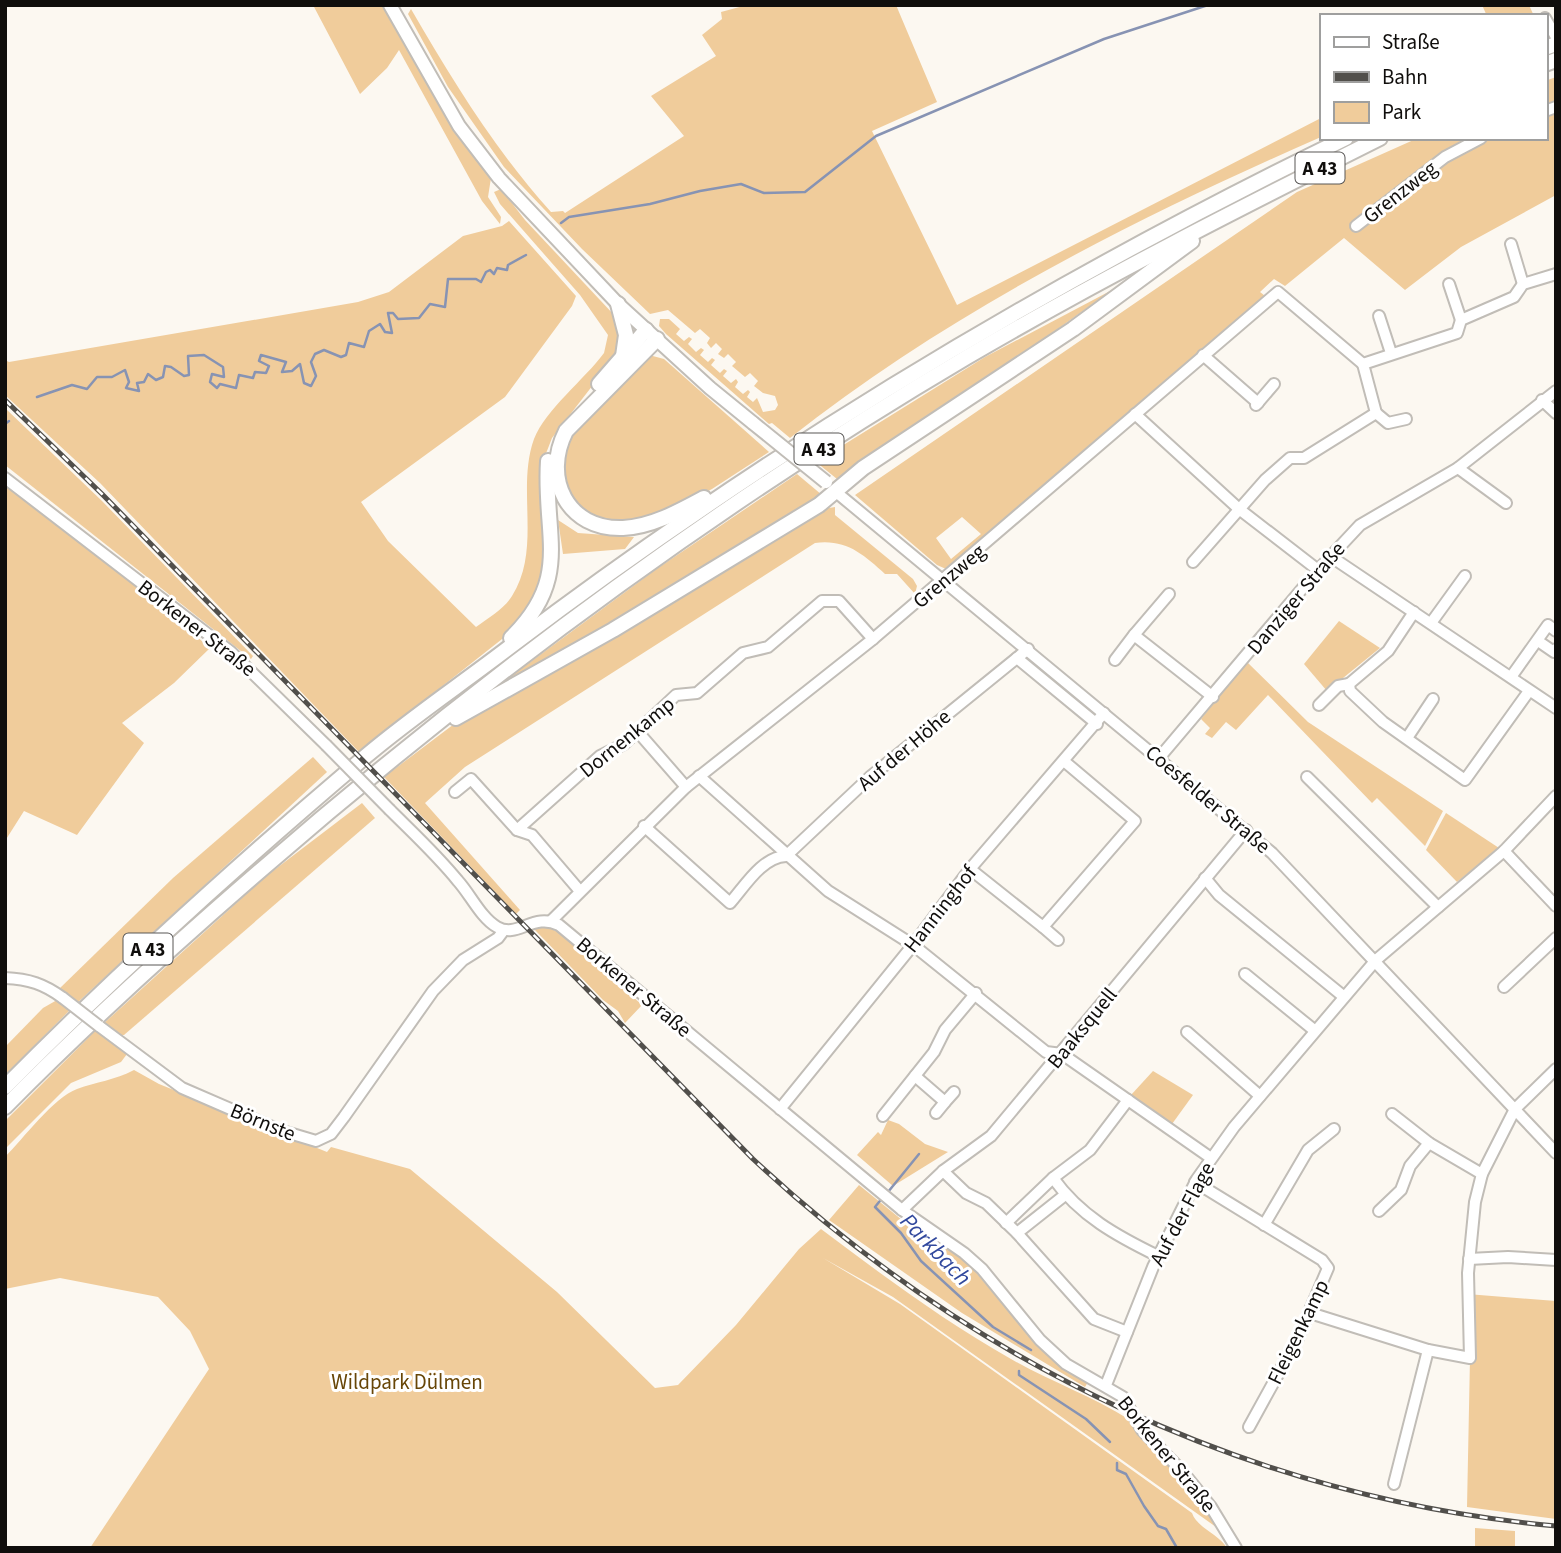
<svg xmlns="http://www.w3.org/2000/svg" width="1561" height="1553" viewBox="0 0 1561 1553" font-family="'Source Sans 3',sans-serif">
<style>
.green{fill:#f0cc9b;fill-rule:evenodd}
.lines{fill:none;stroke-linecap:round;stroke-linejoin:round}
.stream{stroke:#8793b3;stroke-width:2.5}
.minor-casing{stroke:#c1bdb7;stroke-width:14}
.major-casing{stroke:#c1bdb7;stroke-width:16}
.highway-casing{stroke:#c1bdb7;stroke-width:18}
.minor{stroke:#fff;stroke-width:10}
.major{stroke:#fff;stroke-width:12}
.highway{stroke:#fff;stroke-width:14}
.rail-casing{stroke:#514f4b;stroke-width:5}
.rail{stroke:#fff;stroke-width:2.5;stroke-dasharray:8;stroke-linecap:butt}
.minor-bridge-casing{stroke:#c1bdb7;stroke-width:14;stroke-linecap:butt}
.major-bridge-casing{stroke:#c1bdb7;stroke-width:16;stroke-linecap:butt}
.minor-bridge{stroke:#fff;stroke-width:10}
.major-bridge{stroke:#fff;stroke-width:12}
.labels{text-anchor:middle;stroke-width:6;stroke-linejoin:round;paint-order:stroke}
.shield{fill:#fff;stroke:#585655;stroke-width:2}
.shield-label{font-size:19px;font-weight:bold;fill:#100e0c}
.street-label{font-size:21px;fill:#100e0c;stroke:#fff}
.park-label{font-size:21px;fill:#684607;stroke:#fff}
.water-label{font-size:23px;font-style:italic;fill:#31489d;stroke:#fff}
</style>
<rect width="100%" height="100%" fill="#fcf8f1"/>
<g class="green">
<path d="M313,5h71l107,173 -3,19 13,20 -1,7 -18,-23 -83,-151 -12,18 -27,26z"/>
<path d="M747,5h149l41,97 -65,29 85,174 364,-187v19c-185,81 -372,175 -531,301l-18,-15 -3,1 -103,-90 -7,-8 1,-7h9l11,10 -4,5 8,7 5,-4 3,2 -4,5 8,8 5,-4 3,2 -4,5 8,7 4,-4 3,2 -4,5 9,8 4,-4 3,2 -4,5 8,7 5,-4 2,3 -3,5 8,7 5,-4 2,2 -3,5 6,5 4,-4 6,14 12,-2 3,-5 -3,-9 -12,-3 -9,-7 4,-5 -8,-8 -5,4 -13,-11 4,-4 -8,-8 -4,4 -6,-4 4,-5 -6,-6 -5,5 -4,-5 3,-5 -10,-9 -5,4 -27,-23 -18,4 -68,-65 -78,-82 -56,-80 -40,-73 3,-5c42,72 84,141 140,203l12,-1 2,2 119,-77 -33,-40 65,-40 -14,-21 20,-16 -1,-7z"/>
<path d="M1482,5h47l5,11h-47z"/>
<path d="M1556,77v118l-95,52 -56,43 -61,-52 -59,48 -11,-7 -14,13 9,7 -323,270 -9,-4 -82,-70 442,-303 121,-54h127v-57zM962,517l19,17 -30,25 -15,-21z"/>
<path d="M501,189l24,31 90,96 4,9 1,25 -68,88 -7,18 1,122 -30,50 -157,124 -259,-269 -95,-88v-35l4,2 349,-60 31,-10 74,-56 39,-10 7,-5 67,75 -4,10 -67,91 -144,105 27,39 88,86c12,-9 28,-18 36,-31 30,-47 4,-107 22,-157 12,-30 50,-59 70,-86l4,-18 -28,-40 -80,-91 -6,-12z"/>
<path d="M1112,290l-124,89 -151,100 -21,-17 169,-105z"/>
<path d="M649,355l15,4 105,93 -57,37 -51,26 -43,10 -37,-13 -20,-29 3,-44z"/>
<path d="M5,408l97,93 151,155 -2,3 -246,-194z"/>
<path d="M797,474l25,21 -245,152 -82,41 160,-118z"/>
<path d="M5,485l135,103 70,60 -36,35 -52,40 22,20 -67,92 -53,-24 -19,30z"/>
<path d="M835,507v8l78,64 4,7 -2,8 -18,-20h-12c-22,-20 -39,-35 -70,-31l-350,224 -40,36 95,107 -4,4 -132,-137 86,-65 353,-203z"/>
<path d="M558,520l20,13 56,4 -9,12 -62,5z"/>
<path d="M1339,621l41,27 -53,43 -23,-27z"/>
<path d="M1247,662l61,60 135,89 -18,35 -48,-48 -5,5 -104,-108 -32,35 -10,-8 -14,16 -7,-4 5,-6 -9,-9z"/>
<path d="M313,757l14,15 -251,232 -18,-14 115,-112z"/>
<path d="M362,803l13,15 -251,217h-6l-15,-11 162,-147z"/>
<path d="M1446,813l53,35 -42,34 -31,-32z"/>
<path d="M547,927l16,7 79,71 -17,18 -7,-12 -15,-11 -69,-71z"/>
<path d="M57,1000l13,10 -65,65v-28l38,-39z"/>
<path d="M97,1029l30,25 -6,8 -50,21 -66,66v-28z"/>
<path d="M134,1070l25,14 168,68 4,-5 79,22 147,123 98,96 23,-3 58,-60 63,-76 22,-20c61,46 123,92 190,130 38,22 81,37 119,61 19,12 80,86 86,107l-323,-230 -70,-39 77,46 292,209c5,15 27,21 35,35h-1137l119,-179 -19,-38 -32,-34 -98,-19 -55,11v-132c18,-18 49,-60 72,-68 19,-7 38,-9 57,-19z"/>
<path d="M1153,1071l40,24 -21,29 -41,-29z"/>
<path d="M888,1120l11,4 26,20 23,8 -55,34 -36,-31 21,-23 3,3z"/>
<path d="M859,1185l59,48 30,16 22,16 61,73 29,29 28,15 -3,5 -123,-74 -133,-93z"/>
<path d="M1467,1294l89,7v218l-89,-12 3,-149z"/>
<path d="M1475,1528l40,3v17h-40z"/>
</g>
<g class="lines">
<g class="stream">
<path d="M561,223l8,-6 81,-13 50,-13 41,-7 23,9 41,-1 71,-56 228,-97 104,-34"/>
<path d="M37,397l35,-12 15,4 10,-12h15l13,-7 4,12 -3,6 13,3 -2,-8 7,-1 4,-8 8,6 7,-3 2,-11 6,1 13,9 5,-1 -1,-19 16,-1 19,12 1,10 -12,-3 -2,8 7,6 3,-4 16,4 3,-13 14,3 2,-6 11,1 3,-7 -10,-5 2,-6 25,7 -4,10 10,-1 8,-7 4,19 7,3 5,-10 -5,-14 4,-8 9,-4 17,7 5,-2 3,-12 15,4 5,-16 11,-7 5,8 7,1 -4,-20h5l5,6 21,-1 11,-14 15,3 3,-28h28l5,3 5,-10 4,-2 4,4 3,-6 10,2 1,-5 18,-10"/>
<path d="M5,424l4,-3"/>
<path d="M888,1192l31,-38"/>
<path d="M883,1197l-8,10 26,26 20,28 72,66 38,23"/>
<path d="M1019,1371v4l67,44 24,23"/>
<path d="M1117,1463v7l9,4 18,32 14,20 8,3 11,19"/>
</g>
<g class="minor-casing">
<g id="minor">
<path d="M1545,18l11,19"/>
<path d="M1545,111l11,-4"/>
<path d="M1356,226l89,-69 36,-19"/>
<path d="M1511,244l12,40"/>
<path d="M1449,284l12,36"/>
<path d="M1379,316l12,37"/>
<path d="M1203,355l55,48"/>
<path d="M1542,400l14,13"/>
<path d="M1256,405l18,-21"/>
<path d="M1376,413l12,10 18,-4"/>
<path d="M1135,414l104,95 79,61"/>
<path d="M1458,468l48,35"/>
<path d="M5,478l226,174 95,93"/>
<path d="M836,492l436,361 284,300"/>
<path d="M1330,556l226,152"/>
<path d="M1193,562l72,-82 25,-22h14l72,-45 -13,-49 94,-31 4,-13 53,-23 9,-13 33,-10"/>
<path d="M1169,594l-35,41 79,62"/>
<path d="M1414,612l-26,39 -39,33 1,7 33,31 82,58 64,-89"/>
<path d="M1431,623l34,-47"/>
<path d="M1538,641l16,11 2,-3"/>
<path d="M1017,658l80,66"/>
<path d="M1115,660l19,-25"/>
<path d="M1511,677l37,-52 8,6"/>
<path d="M1319,705l19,-19 11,-2"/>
<path d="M638,732l48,55"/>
<path d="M1407,738l26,-39"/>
<path d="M1159,758l159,-188 42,-45 98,-57 98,-77"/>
<path d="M699,776l129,115 85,54 133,107 16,2 149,104"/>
<path d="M1307,777l131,130"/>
<path d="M455,792l16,-13 46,51 15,5 47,55"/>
<path d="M390,810c23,23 47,45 68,71 12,13 23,37 39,46 21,12 36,-15 62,-2l343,285 62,43 18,16 58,71 26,24 57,33 19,33 40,41 29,36 25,41"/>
<path d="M644,826l86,77c15,-17 32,-46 56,-47l84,-79 158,-128"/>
<path d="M517,830l83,-74 24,-12 52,-49 21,-2 46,-40 25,-6 54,-46h17l34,38"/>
<path d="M1504,851l52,55"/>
<path d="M970,869l73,58 92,-106 -70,-59"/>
<path d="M1205,878l14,17 124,101"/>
<path d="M551,921l135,-134 187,-148 405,-347 85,72"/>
<path d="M1043,927l15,13"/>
<path d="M1245,974l69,56"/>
<path d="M5,978c24,1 39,6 58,20"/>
<path d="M1504,987l52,-49"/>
<path d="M99,1026l83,62 97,42 37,11 15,-7 13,-17 89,-126 30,-31 35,-22 6,-8"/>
<path d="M1187,1032l73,64"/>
<path d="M915,1076l30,26 9,-10"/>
<path d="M780,1109l133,-164 57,-76 134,-156"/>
<path d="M936,1113l9,-11"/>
<path d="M1392,1114l37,29 53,31"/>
<path d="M883,1116l51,-64 11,-22 31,-37"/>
<path d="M943,1171l23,22 20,10 31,30 77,86 33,13"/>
<path d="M1053,1178c27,38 64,58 105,78"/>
<path d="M1195,1182l127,78 6,8 -30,70 -49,89"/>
<path d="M902,1210l41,-39 48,-35 255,-306"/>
<path d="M1379,1211l22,-21 9,-24 19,-23"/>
<path d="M1006,1223l47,-45 37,-28 38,-50"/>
<path d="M1264,1225l44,-75 26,-21"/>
<path d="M1017,1233l48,-38"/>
<path d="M1469,1259l39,-2 48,3"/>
<path d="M1310,1313l118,37 42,8 -2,-85 7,-71 7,-28 33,-65 41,-40"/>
<path d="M1106,1385l47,-118 44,-88 37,-52 142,-167 128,-109 52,-55"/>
<path d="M1394,1484l34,-134"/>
</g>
</g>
<g class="major-casing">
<path id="major" d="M390,5l69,121 40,52 119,126 92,84 43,35"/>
</g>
<g class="highway-casing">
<g id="highway">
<path d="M1545,48l11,-4"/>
<path d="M1545,64l11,-4"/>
<path d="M618,304l8,31 -3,21"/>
<path d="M657,339l-91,92c-24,47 1,99 57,97 28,-1 57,-17 81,-30"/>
<path d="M599,384l47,-54"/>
<path d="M511,638c62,-61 32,-102 37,-177"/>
<path d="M456,718l157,-88 206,-125 44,-37 210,-139 119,-88"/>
<path d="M5,1087c115,-116 237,-226 361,-331 46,-39 97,-73 145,-110 261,-198 541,-365 835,-508"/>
<path d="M5,1107c82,-83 168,-161 256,-237 220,-191 455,-365 706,-513 135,-79 273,-149 413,-219"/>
</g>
</g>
<use href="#minor" class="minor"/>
<use href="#major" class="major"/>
<use href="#highway" class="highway"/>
<g class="rail-casing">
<path id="rail" d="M5,400l97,94 651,665c222,207 499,339 803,367"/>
</g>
<use href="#rail" class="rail"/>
<g class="minor-bridge-casing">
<g id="minor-bridge">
<path d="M326,745l64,65"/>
<path d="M63,998l36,28"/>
</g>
</g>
<g class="major-bridge-casing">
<path id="major-bridge" d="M753,423l73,59"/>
</g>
<use href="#minor-bridge" class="minor-bridge"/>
<use href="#major-bridge" class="major-bridge"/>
</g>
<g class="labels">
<g class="shield">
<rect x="1295.5" y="152.5" width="49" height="31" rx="5"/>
<rect x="794.5" y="433.5" width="49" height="31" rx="5"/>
<rect x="123.5" y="933.5" width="49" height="31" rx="5"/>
</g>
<g class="shield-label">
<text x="1320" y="175">A 43</text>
<text x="819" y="456">A 43</text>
<text x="148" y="956">A 43</text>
</g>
<g class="street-label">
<text transform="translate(1400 192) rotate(-38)" y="7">Grenzweg</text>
<text transform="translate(949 576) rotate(-40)" y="7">Grenzweg</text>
<text transform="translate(1296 598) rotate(-50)" y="7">Danziger Straße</text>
<text transform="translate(197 628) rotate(38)" y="7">Borkener Straße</text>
<text transform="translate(627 737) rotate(-39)" y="7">Dornenkamp</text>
<text transform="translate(904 750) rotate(-40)" y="7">Auf der Höhe</text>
<text transform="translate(1208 799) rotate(40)" y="7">Coesfelder Straße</text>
<text transform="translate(940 909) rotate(-52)" y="7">Hanninghof</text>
<text transform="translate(634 987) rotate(40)" y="7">Borkener Straße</text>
<text transform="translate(1082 1028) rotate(-51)" y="7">Baaksquell</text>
<text transform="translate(263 1122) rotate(22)" y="7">Börnste</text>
<text transform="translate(1182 1214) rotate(-62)" y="7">Auf der Flage</text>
<text transform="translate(1298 1332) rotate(-64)" y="7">Fleigenkamp</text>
<text transform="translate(1167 1454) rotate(51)" y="7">Borkener Straße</text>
</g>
<g class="park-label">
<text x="407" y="1389">Wildpark Dülmen</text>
</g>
<g class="water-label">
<text transform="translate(936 1249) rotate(46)" y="8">Parkbach</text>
</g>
</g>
<rect width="1561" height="1553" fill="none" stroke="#100e0c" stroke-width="14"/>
<rect x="1320" y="14" width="228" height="126" fill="#ffffff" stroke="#9f9f9e" stroke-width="2"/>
<rect x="1334" y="37" width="35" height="10" fill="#ffffff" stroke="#9f9f9e" stroke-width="2"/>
<text x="1382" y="49" font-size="21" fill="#100e0c">Straße</text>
<rect x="1334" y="72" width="35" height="10" fill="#514f4b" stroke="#9f9f9e" stroke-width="2"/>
<text x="1382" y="84" font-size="21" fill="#100e0c">Bahn</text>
<rect x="1334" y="102" width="35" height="21" fill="#f0cc9b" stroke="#9f9f9e" stroke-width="2"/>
<text x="1382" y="119" font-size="21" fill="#100e0c">Park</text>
</svg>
